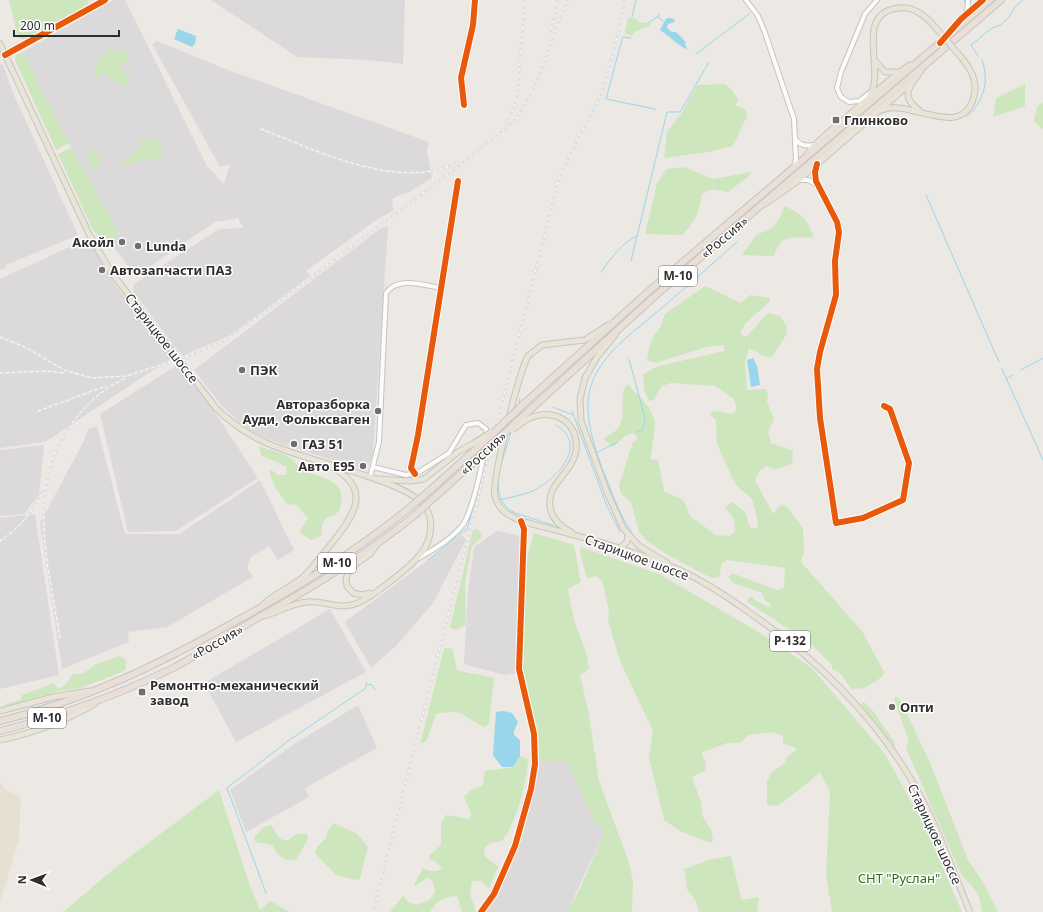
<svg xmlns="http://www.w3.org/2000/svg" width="1043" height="912" viewBox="0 0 1043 912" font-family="'Noto Sans',sans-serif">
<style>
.industrial{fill:#dcd9db}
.education{fill:#e6e0d3}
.green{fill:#cee6be}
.water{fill:#99d6ec}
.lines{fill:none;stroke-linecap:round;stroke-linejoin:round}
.stream{stroke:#99d6ec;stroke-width:1}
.minor-casing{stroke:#c5c4c5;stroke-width:6}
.major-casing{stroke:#c6c5c4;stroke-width:7}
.highway-casing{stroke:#c6c5c4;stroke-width:8}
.minor{stroke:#fcfcfb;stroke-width:4}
.major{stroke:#e8e4d6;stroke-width:5}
.highway{stroke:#eadfd6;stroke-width:6}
.rail-casing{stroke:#dfdfe1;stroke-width:2.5}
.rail{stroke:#fff;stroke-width:1;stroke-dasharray:3;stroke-linecap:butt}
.major-bridge-casing{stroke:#c6c5c4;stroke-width:7;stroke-linecap:butt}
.highway-bridge-casing{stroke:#c6c5c4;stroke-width:8;stroke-linecap:butt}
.major-bridge{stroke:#e8e4d6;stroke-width:5}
.highway-bridge{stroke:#eadfd6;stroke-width:6}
.cycleway-casing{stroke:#fff;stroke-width:8}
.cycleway{stroke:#e8590c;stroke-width:6}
.poi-dot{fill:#706f6e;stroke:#fff;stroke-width:1.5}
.labels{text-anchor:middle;stroke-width:3;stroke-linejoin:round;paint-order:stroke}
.shield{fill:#fff;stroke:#6d6d6d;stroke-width:1}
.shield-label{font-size:12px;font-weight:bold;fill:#2e2e2e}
.poi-label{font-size:13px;font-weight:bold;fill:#2e2e2e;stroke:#fff;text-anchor:start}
.street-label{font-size:13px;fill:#2e2e2e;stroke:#fff}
.park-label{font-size:13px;fill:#2c6e1b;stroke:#fff}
</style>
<rect width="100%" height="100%" fill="#ece8e4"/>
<g class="industrial">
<path d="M114,0h11l82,166 17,18 6,-20 -10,3 -68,-123 5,-3 71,29 201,72 -2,8 5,28 -21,13 -18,7 -1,6 2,6 -19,11 -69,50 4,5 -79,59 -49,21 -49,-65 1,-7 85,-55 25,-1 -7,-11 -2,2 -20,3 -79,54 -27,-35 11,-8 -36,-60 -61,-121z"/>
<path d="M211,0h194l-2,64 -35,-4 -71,-3z"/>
<path d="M3,64l10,29 65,142 -72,30 1,3 -7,2v-205z"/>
<path d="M388,227l-15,227 -7,17 -90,-29 -18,-7 -18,-12 -19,-18 -27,-35 187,-142z"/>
<path d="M89,238l27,48 57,71 -128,85 -45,6v-169z"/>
<path d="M179,364l35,47 44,67 -82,53 -48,1 -28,-118z"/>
<path d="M97,426l28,108h54l81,-54 34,70 -16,10 -9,-14 -18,11 -4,10 6,10 -86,50 -39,5 1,10 -67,27 -22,-146 44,-82 4,-12z"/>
<path d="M44,445l-5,50 -15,19 -24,2v-66z"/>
<path d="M35,514l24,161 -59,14v-171z"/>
<path d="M497,531l25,5 -7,137 -11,2 -40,-11 4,-72 6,-45z"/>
<path d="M462,535l4,5 -33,63 -38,44 -24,21 -26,-46z"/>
<path d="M330,609l36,63 -130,70 -32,-59z"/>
<path d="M358,705l19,43 -72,40 4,9 -63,35 -16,-42 63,-45z"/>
<path d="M538,760l29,2 29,62 9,7 -38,81h-83l12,-16 14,-34 21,-61 7,-29z"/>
</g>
<path class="education" d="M0,782l7,9 14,5 -2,43 -19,63z"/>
<g class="green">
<path d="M9,0h79l1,4 -65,36 -6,-3z"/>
<path d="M628,17l8,2 4,4 11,-1 -2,4 -14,6 -3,4 -7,-3z"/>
<path d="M109,48l5,3 7,-2 7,6 1,7 -7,3 -1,8 9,-1v9l-5,6 -13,-7 -7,-7 -4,-1 -2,6 -6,-1 4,-15 9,-13z"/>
<path d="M23,52l46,91 -13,7 -41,-90 1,-5z"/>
<path d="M725,84l6,5 8,12 -4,4 11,5 1,6 -14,30 -25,6 -44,6 3,-26 15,-20 15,-27z"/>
<path d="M1025,84v22l-32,11 3,-19z"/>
<path d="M1043,102v27l-9,-8 3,-14z"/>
<path d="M139,139l16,1 5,4 2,12 -5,3h-11l-21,7 -2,-2c5,-9 14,-12 18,-20z"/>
<path d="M71,148l49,85 -11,8 1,1 -13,-7 -5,-7 -34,-74z"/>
<path d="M92,149l3,7 4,-3c3,6 1,13 -3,18l-9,-5v-15z"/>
<path d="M684,167l29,12 38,-7 -1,3 -22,17 -16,-3 -10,5c-4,20 -6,27 -20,41l-37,-1 12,-51 10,-14z"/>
<path d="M785,206c18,9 22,13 29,31 -21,3 -31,-7 -40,19l-32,-1 15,-21c20,-5 19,-10 28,-28z"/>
<path d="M705,286l36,17 9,-8 20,3v3l-25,23 -5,9 6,4 22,-24 12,3 7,11 -1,8 -14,22 -8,-1 -15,-8 -4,15 2,27 19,-1 2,5 -1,8 7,17 -6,13 3,11 22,8 -1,13 -17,6 -8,-4 -8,5 -4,9 18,34 8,-10 6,3 16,21 1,25 -3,9 61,69 22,41 -2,5 -19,12 -6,-1 -5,2 -11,-16 -9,-5v-4l-21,-21 -65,-43 6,-5 3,4 16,8 -1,-5 -5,-2 -3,-8 -29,-10 -5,-6 4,-3 5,1 40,15 7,-2 1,-20 -58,-8 -5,3 -3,14 -8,1 -43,-23 -21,-14 -8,-9 -8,-30 -10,-8 -2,-9 14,-43 5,-3 -4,-6 -7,2 -15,12 -8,-8c4,-4 13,-8 15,-12 8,-14 -1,-30 8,-43 32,32 31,31 23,75l8,1 6,31 19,9 8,17 25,18 13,1 6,-5 -1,-12 -9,-12 7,-5 13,10 5,15 7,2 1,-8 -6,-22 -16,-14 -14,-29 -5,-13 -1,-23 -7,-6 6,-3 16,3 6,-4 -3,-11 -19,-13 -44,-3 -9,3 -8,14 -5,1 -5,-11 -1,-16 16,-8 65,-15v-6l-17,2 -52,16 -8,-3 3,-16 4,-9 7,-9 4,-12z"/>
<path d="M259,446c10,4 21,6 31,12 4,2 7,8 11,10 18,12 48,9 39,40 -3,10 -12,6 -16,13 -2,3 -2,10 -3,15l-10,4 -12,-8 9,-14 -12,-14 -8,1 -13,-18 -6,-16 3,-1 5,5h9l1,-8 -26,-12z"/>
<path d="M477,529l4,4v5l-9,8 -7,36 1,43 -10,5 -6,-3 23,-97z"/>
<path d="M534,533l40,12 7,37 -13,7 6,31 13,36 2,13 -9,6 9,40 10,66 29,79 5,21 -1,31h-66l12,-19 27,-62 -9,-7 -29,-62 -29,-2 -2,-26 -14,-62 5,-115z"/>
<path d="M581,547l78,27 98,57 55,37 73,86 41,75 36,83h-130l-6,-37 4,-83 -10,-20c-13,13 -28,22 -42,34l-11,-1v-24l5,-9 13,-9 2,-6 10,-8 -14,-6v-7l-10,-4 -24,3 -9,8h-13l-26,10 5,10 -1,8 -13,6 9,25 2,15 8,13 2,9 -2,4 -31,-12 -16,-11 -15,-63 4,-26 -33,-70 -12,-41 1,-9 -6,-28 -6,-7 -10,2 -7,-26z"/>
<path d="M444,648h8l5,22c12,4 24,4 37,8l-5,45 -4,4c-25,-11 -19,-18 -49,-13l-9,26 -7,4z"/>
<path d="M119,656l3,1 5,5 -2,8 -6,3 -38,15 -22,3 -55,16v-2l17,-6 1,-4 32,-12 4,6 6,-3 9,-12 11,-1 12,-9z"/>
<path d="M895,697h3l5,8 28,60 37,95 13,19 17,33h-16l-3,-16 -6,-9 -11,-11 -54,-123 -2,-5 3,-7 -15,-42z"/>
<path d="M864,702l9,9 22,32 -1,3 -32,-40v-3z"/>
<path d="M520,756l8,3c-1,23 -12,65 -26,82l-12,2 -6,6 1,7 13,11 -9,22 -7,-8h-10l-2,13 6,18h-14l-5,-16c-12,0 -22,6 -27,16h-40l13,-16 5,6 9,3 12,-5 6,-7 -1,-9 -6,-7 -13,9 -1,-2 9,-16c7,3 12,5 19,0l-7,-7 -5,-1 -1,-4 12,-11v-21l5,-9 23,4 2,-6 -7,-16 6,-6 13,-6 2,-14 28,-4z"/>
<path d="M219,790l30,93 11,27 10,-9 20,11h-227l52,-44z"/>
<path d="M334,823l23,11 11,13 -8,32 -4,1 -20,-5 -21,-22 2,-6 10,-10 -1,-3z"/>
<path d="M270,825c5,3 5,9 10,13 7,7 11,-2 17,-4 2,-1 7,0 10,0l1,5 -12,21c-13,2 -18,-5 -24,-15l-17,-3 -1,-5 10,-10z"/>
<path d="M731,856c3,15 8,29 10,44l18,-3 -2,15h-58l-3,-11 -9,-12 -3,-20 28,-10z"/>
</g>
<g class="water">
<path d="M669,18l5,1 1,3 -7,2 -1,4 5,4h4l10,10 -1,2 2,5c-4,0 -22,-16 -27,-19l6,-11z"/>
<path d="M178,29l18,7 -1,8 -3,3 -18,-8z"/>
<path d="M753,358l4,8 3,19 -9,2 -4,-27z"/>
<path d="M503,711l9,2 6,9 -4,9v4l6,5v16l-7,11h-11l-9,-12 3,-43z"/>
</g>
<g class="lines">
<g class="stream">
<path d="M964,0l2,4"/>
<path d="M960,16l5,-6"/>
<path d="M632,17l4,-17"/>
<path d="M658,17l6,5"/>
<path d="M649,22l9,-5 1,-3"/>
<path d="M631,38l-8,-1 -2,6 -15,56 49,10"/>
<path d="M696,54l53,-40"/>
<path d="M978,56l-7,-11 21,-17 9,-3 8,-8 6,-10 8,-7"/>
<path d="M967,117c16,-15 23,-35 15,-57"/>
<path d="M926,195l73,167"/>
<path d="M631,261l36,-149h13l29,-50"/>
<path d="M601,272c10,-14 20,-28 36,-36"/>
<path d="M629,359l16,59 -2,11 -6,3"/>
<path d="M1002,369l41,91"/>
<path d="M1021,370l22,-12"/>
<path d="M1006,379l7,-4"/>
<path d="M519,404l1,-6"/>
<path d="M553,407l20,8"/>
<path d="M572,411l34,93 14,28"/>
<path d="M511,432c-7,26 -27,65 4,81l38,12"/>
<path d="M598,452l20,-10"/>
<path d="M500,500c11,-3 23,-5 33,-9 23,-12 57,-46 23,-66"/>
<path d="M632,533c-13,-19 -21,-43 -30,-65 -8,-23 -17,-49 -13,-74 7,-39 48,-64 75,-88 25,-21 49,-43 73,-64"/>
<path d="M428,560l39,-31 7,-24 9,-39"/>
<path d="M367,684l5,1 3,5"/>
<path d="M266,893l-39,-105 61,-47 78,-53v-5"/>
</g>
<g class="minor-casing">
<g id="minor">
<path d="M746,0l12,16 6,14 30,89 2,41 -2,7"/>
<path d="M967,13l1,-13"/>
<path d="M953,29l30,-29"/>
<path d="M5,55l100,-55"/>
<path d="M872,91l-13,10 -10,1 -8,-5 -4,-9 4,-16 24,-58 12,-14"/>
<path d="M464,105l-3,-27 12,-53 2,-25"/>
<path d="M795,138c4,8 11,8 19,7"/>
<path d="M816,165v16l21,41 2,10 -4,29 1,34 -16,57 -3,17 3,49 16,105 27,-5 40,-18 6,-37 -19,-54 -6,-3"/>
<path d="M798,180h10l9,5"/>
<path d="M373,467l33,8 13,-3 30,-19 17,-28 12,-2 8,6c2,16 -14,87 -25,98 -11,13 -27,22 -42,31"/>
<path d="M415,474l-4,-6 7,-33 40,-254"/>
<path d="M370,477l9,-35 7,-149c11,-17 38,-8 55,-5"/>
<path d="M481,912l13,-18 21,-48 16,-57 4,-25 -1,-30 -15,-65 5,-140 -3,-8"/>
</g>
</g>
<g class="major-casing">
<g id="major">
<path d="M0,44l89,190 22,38 105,136c16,16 32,27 53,36 36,15 75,23 112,37 13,5 27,10 38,19 17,15 14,39 1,55 -11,13 -50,44 -65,49 -16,6 -32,-4 -48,-2 -15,1 -29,10 -43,14"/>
<path d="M876,62l9,10h14"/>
<path d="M870,95c16,-25 -17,-81 28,-87 16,-2 28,8 37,19"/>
<path d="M882,110c27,-12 81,32 92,-14 4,-16 -4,-28 -13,-39"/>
<path d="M919,110c-19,-13 -10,-24 2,-39"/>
<path d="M807,154c12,-16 29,-27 43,-40 20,-17 39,-35 60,-49"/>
<path d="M765,204l30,-21 117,-101"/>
<path d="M608,325l-23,15 -43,5 -14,11c-9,17 -37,125 -33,141 4,14 14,18 26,24 52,14 104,26 154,47 28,12 53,29 78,47 66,46 123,102 163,173 22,39 37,83 54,124"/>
<path d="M615,335l-18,22 -12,21 -5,21 1,22 26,71 16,36 16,18 28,17"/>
<path d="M523,422c24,-17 57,-4 53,29 -3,22 -33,34 -25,60 3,10 10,16 20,21"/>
<path d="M378,479l33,2 13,-2 34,-27 16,-9"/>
<path d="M620,548l7,-6 1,-8"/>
<path d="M370,593l-8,2 -9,-2 -6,-7 -1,-7 3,-10 21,-15 6,-8"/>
<path d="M264,604c11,-11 26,-16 38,-26 11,-10 20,-23 30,-35 21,-27 42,-54 -1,-76"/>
<path d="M0,711l53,-14 36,-6"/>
<path d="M0,740c34,-7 64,-18 94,-36"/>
</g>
</g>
<g class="highway-casing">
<g id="highway">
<path d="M527,401l122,-110 341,-291"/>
<path d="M520,419l135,-123 346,-296"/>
<path d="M429,491l48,-43"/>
<path d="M435,497l40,-36"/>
<path d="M0,721c86,-21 160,-57 236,-100 61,-33 118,-68 172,-112"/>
<path d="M0,731c60,-15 118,-36 173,-63 30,-16 59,-35 88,-52 54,-30 106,-62 154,-101"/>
</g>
</g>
<use href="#minor" class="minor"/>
<use href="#major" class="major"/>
<use href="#highway" class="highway"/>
<g class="rail-casing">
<g id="rail">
<path d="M550,35l8,-35"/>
<path d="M506,123l8,-15 3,-11 8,-97"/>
<path d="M261,129c55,21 139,64 197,33"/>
<path d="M0,337l27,11 37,22 28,8 35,-2 72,-24 24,-10 62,-45 171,-129 56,-45 10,-13 13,-23 32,-87"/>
<path d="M0,373l46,-2 18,2"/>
<path d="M38,411l68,-25"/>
<path d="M0,541c18,-12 34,-29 42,-50"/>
<path d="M60,638c-12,-76 -37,-155 17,-221 12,-16 31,-32 50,-39"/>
<path d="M373,912l185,-730c11,-33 31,-59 44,-90 11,-29 16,-62 23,-92"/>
</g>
</g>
<use href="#rail" class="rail"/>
<g class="major-bridge-casing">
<g id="major-bridge">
<path d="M935,27l26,30"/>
<path d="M512,430l11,-8"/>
<path d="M474,443l16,-10"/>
</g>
</g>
<g class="highway-bridge-casing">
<g id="highway-bridge">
<path d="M477,448l50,-47"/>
<path d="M475,461l45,-42"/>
<path d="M408,509l21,-18"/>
<path d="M415,515l20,-18"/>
</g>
</g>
<use href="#major-bridge" class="major-bridge"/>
<use href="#highway-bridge" class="highway-bridge"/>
<g class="cycleway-casing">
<g id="cycleway">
<path d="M940,43l21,-24 22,-19"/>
<path d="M5,55l100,-55"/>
<path d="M464,105l-3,-27 12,-53 2,-25"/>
<path d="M817,164l-2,8 1,9 21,41 2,10 -4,29 1,34 -16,57 -3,17 3,49 16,105 27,-5 40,-18 6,-37 -19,-54 -6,-3"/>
<path d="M415,474l-4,-6 7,-33 40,-254"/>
<path d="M481,912l13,-18 21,-48 16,-57 4,-25 -1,-30 -15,-65 5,-140 -3,-8"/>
</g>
</g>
<use href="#cycleway" class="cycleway"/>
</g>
<g class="poi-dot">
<rect x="832" y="116" width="8" height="8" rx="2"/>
<circle cx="122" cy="242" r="4"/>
<circle cx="138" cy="246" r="4"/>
<circle cx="102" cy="270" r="4"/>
<circle cx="242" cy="370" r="4"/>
<circle cx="378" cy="411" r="4"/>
<circle cx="294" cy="444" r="4"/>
<circle cx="363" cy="466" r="4"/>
<rect x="138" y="688" width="8" height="8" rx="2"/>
<circle cx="892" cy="707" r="4"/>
</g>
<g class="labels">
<g class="shield">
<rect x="659" y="266" width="38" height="20" rx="3"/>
<rect x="318" y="553" width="38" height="20" rx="3"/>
<rect x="770" y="631" width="40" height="20" rx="3"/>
<rect x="28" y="708" width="38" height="20" rx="3"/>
</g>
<g class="shield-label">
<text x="678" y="280">М-10</text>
<text x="337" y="567">М-10</text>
<text x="790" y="645">Р-132</text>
<text x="47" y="722">М-10</text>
</g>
<g class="poi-label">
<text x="844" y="125">Глинково</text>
<text x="114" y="247" text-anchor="end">Акойл</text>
<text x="146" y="251">Lunda</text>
<text x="110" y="275">Автозапчасти ПАЗ</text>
<text x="250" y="375">ПЭК</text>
<text x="370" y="409" text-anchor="end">Авторазборка<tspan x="370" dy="15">Ауди, Фольксваген</tspan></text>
<text x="302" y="449">ГАЗ 51</text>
<text x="355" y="471" text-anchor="end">Авто E95</text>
<text x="150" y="690">Ремонтно-механический<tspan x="150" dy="15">завод</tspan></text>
<text x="900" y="712">Опти</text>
</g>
<g class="street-label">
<text transform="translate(724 237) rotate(-40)" y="5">«Россия»</text>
<text transform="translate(162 338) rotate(52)" y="5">Старицкое шоссе</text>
<text transform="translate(483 453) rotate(-43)" y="5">«Россия»</text>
<text transform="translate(637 557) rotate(20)" y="5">Старицкое шоссе</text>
<text transform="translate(217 642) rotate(-30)" y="5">«Россия»</text>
<text transform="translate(935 834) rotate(65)" y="5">Старицкое шоссе</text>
</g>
<g class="park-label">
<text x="899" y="883">СНТ "Руслан"</text>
</g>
</g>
<g transform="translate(32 880) rotate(271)" stroke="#ffffff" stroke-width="3" paint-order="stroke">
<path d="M0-3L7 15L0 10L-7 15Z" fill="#2e2e2e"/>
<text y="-6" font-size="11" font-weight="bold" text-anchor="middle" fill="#2e2e2e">N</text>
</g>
<path d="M14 30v6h105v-6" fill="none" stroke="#2e2e2e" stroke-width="2"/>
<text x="20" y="30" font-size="12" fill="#2e2e2e" stroke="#ffffff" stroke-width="3" paint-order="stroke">200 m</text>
</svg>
